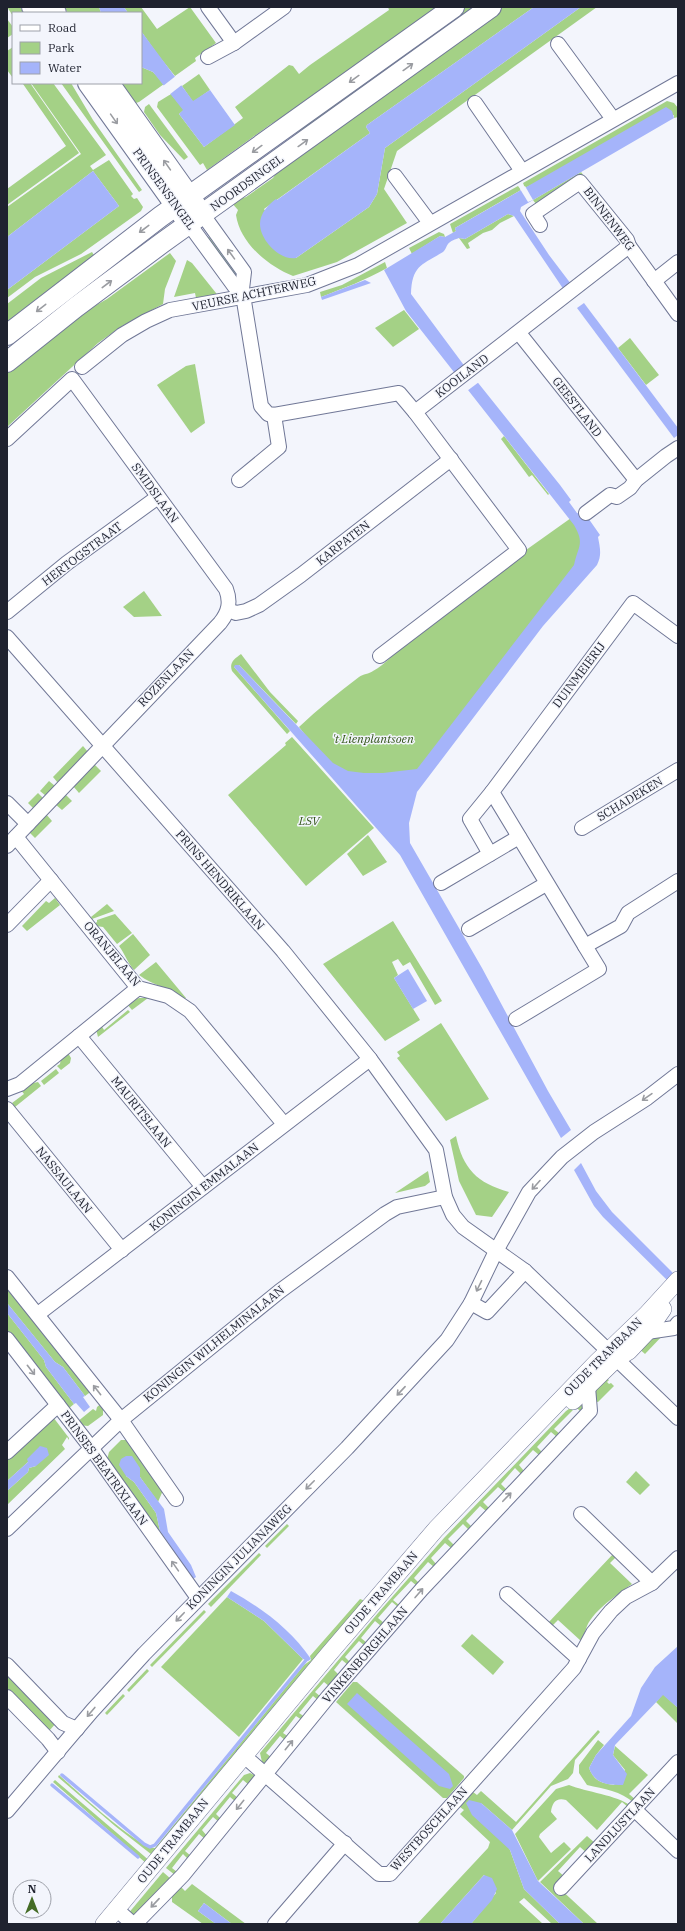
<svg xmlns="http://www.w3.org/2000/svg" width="685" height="1931" viewBox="0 0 685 1931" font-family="'IBM Plex Serif',serif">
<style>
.green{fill:#a4d186}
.water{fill:#a5b4fa}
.pier{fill:#f3f5fc}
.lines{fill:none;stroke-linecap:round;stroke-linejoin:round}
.stream{stroke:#a5b4fa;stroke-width:3.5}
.minor-casing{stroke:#717897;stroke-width:16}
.tertiary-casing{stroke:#717897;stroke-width:18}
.secondary-casing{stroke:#717897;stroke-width:22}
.minor{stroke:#fff;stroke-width:14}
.tertiary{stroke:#fff;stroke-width:17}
.secondary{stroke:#fff;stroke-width:20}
.oneway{stroke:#9a9ca1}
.labels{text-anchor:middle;stroke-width:3;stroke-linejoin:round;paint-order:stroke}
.street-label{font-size:12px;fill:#1f222f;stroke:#f3f5fc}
.park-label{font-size:12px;font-style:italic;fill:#34551a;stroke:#f3f5fc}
</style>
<rect width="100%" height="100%" fill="#f3f5fc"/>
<g class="green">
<path d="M7,7h13l4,6h-11v3z"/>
<path d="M64,7h35l2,6h-33z"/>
<path d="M124,7h17l16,22 33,-22 26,36 -21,15 1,3 -21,15 -17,-21 -17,-24v-18h-13z"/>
<path d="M388,7h56l-133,95 -40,22 -64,46 -4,-7 -3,2 -43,-58 1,-5 13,-8 13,16 -5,4 25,33 39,-29 -8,-11 54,-42 4,1 6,8 11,-9 79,-55z"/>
<path d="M466,7h15l-199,139 42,-37z"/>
<path d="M501,7h33l-167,118 -1,2 4,6 -106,76 32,49 73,-51 8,-13 8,-46 196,-141h16l-200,144 -13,38 23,34 -70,39 -44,14c-25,-10 -53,-33 -57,-61l2,-5 -7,-8 15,-5 27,-19 6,-9z"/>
<path d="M7,19l6,8v7l-6,4z"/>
<path d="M13,47v31l-6,-8v-19z"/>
<path d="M141,67l12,5 11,12 -25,18 -3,1 -16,-20h21z"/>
<path d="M199,74l11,16 -17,12 -11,-16z"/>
<path d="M25,83h5l49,70 -72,52v-16l59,-43 -43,-62z"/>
<path d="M31,83h22l53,72 -16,11 3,4 16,-10 24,34 -2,2 3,3 3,-1 6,9 -2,4 -60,43 -46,23 -28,21v-8l112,-84 -26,-35 -86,66v-30l74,-53z"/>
<path d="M61,83h10l22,37 49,70 -3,2z"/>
<path d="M667,101l7,2 4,5v9l-4,1v-3l-149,73 -2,-5z"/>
<path d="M149,104l39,53 -4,3 -24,-25 -16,-23 1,-5z"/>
<path d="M581,172l3,4 -48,28 -3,-4z"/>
<path d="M518,186l3,4 -66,38 1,3 -3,2 -3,-9z"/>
<path d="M508,214l6,2 -14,7 -8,7 -9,3 -15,10 2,5 -3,1 -8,-11 6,1z"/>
<path d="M439,232l5,2 1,3 -5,-1 -28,18 -3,-6z"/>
<path d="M209,237l29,40 2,6 -36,-43z"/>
<path d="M92,252l3,5 -88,68v-21l34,-26z"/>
<path d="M170,253l6,8 -11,28 -2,15 -41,22 -24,17 -91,84v-56l70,-55 30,-17z"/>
<path d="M187,260l5,3 28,35 -23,5 -2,-10 -21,4z"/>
<path d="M385,262l2,6c-21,12 -43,20 -66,29l-1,-5 22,-7z"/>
<path d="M404,310l15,19 -26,18 -18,-19z"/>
<path d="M630,338l29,37 -13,10 -28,-37z"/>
<path d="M195,364l10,59 -14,10 -34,-48 29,-19z"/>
<path d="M504,436l45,58 -1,1 -16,-20 -3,2 -28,-38z"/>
<path d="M571,518l12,17 -3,31 -173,218 -40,30 -68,-87c19,-18 39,-34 60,-50 4,-3 10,-3 14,-6 13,-7 22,-19 33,-29l120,-92z"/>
<path d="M144,591l18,25 -28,1 -11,-10z"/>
<path d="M241,654l29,38 28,29 -2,3 -57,-59 -5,2 56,64 -3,3 -55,-63c-3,-8 2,-12 9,-17z"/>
<path d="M292,737l82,91 -68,58 -78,-91 58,-50 -1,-2z"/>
<path d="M83,746l5,6 -30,31 -5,-6z"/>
<path d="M94,764l7,7 -22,22 -6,-7z"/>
<path d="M49,781l6,5 -9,10 -6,-5z"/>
<path d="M38,793l5,5 -9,11 -6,-6z"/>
<path d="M65,794l7,7 -10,9 -7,-6z"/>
<path d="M46,814l6,7 -17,17 -6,-6z"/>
<path d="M368,835l19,27 -24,14 -16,-22z"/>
<path d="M55,898l5,7 -33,26 -5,-5 24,-25 3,2z"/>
<path d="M107,904l7,7 -22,8 -1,-2z"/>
<path d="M115,914l17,19 -15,11 -14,-17 -7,-1 -2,-2 3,-2v-2z"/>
<path d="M393,921l49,80 -7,4 -25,-43 -7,4 -5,-7 -6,3 6,13 -4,3 26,42 -35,21 -62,-77z"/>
<path d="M133,934l17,21 -16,15c-7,-8 -9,-16 -15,-24z"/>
<path d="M156,962l30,36 -1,1c-14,-11 -32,-13 -46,-24z"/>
<path d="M139,998h9l-16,12 -5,-6z"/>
<path d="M128,1010l2,2 -32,25 -2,-8 5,-4 3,5z"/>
<path d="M441,1023l48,76 -43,22 -49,-63 3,-2 -3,-4z"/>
<path d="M68,1053l3,5 -1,5 -9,7 -4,-4 3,-2 1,-6z"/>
<path d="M56,1069l3,4 -15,12 -3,-4z"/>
<path d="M38,1082l3,4 -26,21 -3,-4 12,-9 -3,-4 8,-6z"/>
<path d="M456,1136c7,33 21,47 53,56l-17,25 -16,-2 -17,-34 -9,-41z"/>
<path d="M428,1171l2,11 -5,4 -30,7z"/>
<path d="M7,1282l86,108 -8,6 -22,-29 -8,-5 -48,-59z"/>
<path d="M7,1313l37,47 2,7 28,37 -7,6 -60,-77z"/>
<path d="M665,1333l-20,21 -8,-7 11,-12z"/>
<path d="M606,1378l3,2 -2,2 2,2 2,-1 3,3 -16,16 -6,-1v-6z"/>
<path d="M583,1399l1,11 -3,2 -5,-5 -22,22 6,5 -3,3 -6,-5 -14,15 5,5 -3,3 -6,-5 -14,15 5,6 -3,3 -6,-6 -14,16 5,5 -2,3 -6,-5 -15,15 6,6 -3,3 -6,-5 -14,15 5,5 -3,3 -5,-5 -15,15 6,6 -3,3 -6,-5 -14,15 5,6 -2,3 -6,-5 -14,16 5,5 -2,3 -6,-5 -18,19 6,5 -1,2 -6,-5 -14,16 6,5 -3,3 -6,-5 -14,17 6,5 -2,3 -6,-5 -14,16 5,5 -2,3 -6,-5 -8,10 5,5 -9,12 -6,-5 -9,10 6,5 -2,4 -6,-5 -14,17 6,4 -3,3 -6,-4 -13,17 6,4 -3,4 -6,-5 -14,17 6,5 -7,6 -3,-2 -2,-9 118,-140 66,-75 122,-127z"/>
<path d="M103,1402v13l-15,11 -9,-1 -2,-3 16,-13 3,2 1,-4z"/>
<path d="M53,1417l16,21v2l-2,-3 -5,8 3,4 -58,56v-14l21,-19 1,-4 7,-2 -8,-4 -21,19v-22z"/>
<path d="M121,1440h10l33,48 -6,14 -18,-25v-9l-14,8 8,6 22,31 4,18 33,48 -86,-119 2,-8z"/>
<path d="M636,1471l14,14 -10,10 -14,-13z"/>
<path d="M287,1524l2,2 -22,22 -2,-2z"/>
<path d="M259,1553l2,2 -50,52 -3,-3z"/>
<path d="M614,1553l3,3 -7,7 22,21c-15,11 -37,25 -45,42 -2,6 -3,9 -6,15l-23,-21 -6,6 -4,-3z"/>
<path d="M227,1597l37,24 39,38 -64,78 -78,-70z"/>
<path d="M360,1599l8,3 -212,256 -41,-32 -57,-49 1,-2c16,14 79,73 96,73l149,-183 7,-5 -1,-4z"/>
<path d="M204,1610l2,2 -54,55 -2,-2z"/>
<path d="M472,1634l32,28 -11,13 -32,-29z"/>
<path d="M147,1669l2,2 -20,21 -2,-2z"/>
<path d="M7,1672l50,50 -8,9 -42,-42z"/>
<path d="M353,1682h4l107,94v2l-17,20h-4l-107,-96z"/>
<path d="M123,1694l2,2 -18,19 -2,-2z"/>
<path d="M663,1694l15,14v16l-22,-22z"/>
<path d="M598,1730l2,2 -25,28 -2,13 -5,6 -17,7 -39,44 -31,-27 29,47 14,39 36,35h-8l-28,-26 -5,4 24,22h-72l25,-31 -12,-18 -44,49h-23l71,-76 2,-6 -30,-28 4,-4 -4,-3 13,-15 4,3 4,-4 35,31z"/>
<path d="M598,1740l6,5 -8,10 -7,13c5,13 12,15 25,17l11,-15 -12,-15 2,-9 33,29 -19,19 7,6 -2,3c-13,-12 -30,-14 -47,-18l-8,-12v-8z"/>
<path d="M250,1773l4,2v4l-5,6 -6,-5 -11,13 6,5 -2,4 -6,-5 -14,17 5,5 -2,3 -6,-5 -11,13 5,6 -2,3 -6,-5 -14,17 6,5 -3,3 -5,-5 -11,14 5,4 -2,3 -9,-7 78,-93z"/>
<path d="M55,1780l96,82 -4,2 -94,-82z"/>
<path d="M569,1785c17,7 48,10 62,21l-2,2 -7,-6 -25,28 -31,-30c-10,-3 -14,3 -15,12l6,7 -17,15 -1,3 12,16 13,-11 7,7 -33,32 -23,-47 41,-45z"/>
<path d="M587,1836l9,8 -9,9 -7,-6 -22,24 7,6 -8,9 41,38h-14l-44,-42z"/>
<path d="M163,1872l8,7 -34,38 -10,-2z"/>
<path d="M192,1884l54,40h-14l-28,-21 -6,8 18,13h-13l-31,-22v-6l9,-9 4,4z"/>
</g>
<g class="water">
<path d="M99,7h25l4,6h-27z"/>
<path d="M534,7h47l-196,141 -8,46 -8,13 -73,51c-16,3 -36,-18 -36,-34 0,-11 9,-20 16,-25l1,1 93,-67 -4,-6 1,-2z"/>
<path d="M141,31l52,70 17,-11 25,35 -31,22 -25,-33 4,-4 -30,-38 -12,-5z"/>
<path d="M666,107l6,4 2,7 -153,89 -1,4 29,44 22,29 -7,6 -50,-74 -6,-2 -43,25 -6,-1c-3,1 -9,3 -11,6 -2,3 -2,5 -5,8 -21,13 -31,13 -32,42l52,70 97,121 11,15 -2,2 8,11 9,2 14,20 -2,2c2,11 4,18 -1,28l-54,61 -126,166 -8,31 1,20 72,125 66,123 23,39 -10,8 -161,-283 -166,-188 1,-2h4l94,98 15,8 16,2h19l34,-4 157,-204c4,-19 11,-21 0,-40l-168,-214 -22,-41 56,-34 5,1 11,-6 -1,-3z"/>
<path d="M93,171l26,35 -112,84v-53z"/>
<path d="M365,280l6,3 -49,17 -1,-3z"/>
<path d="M584,303l94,125v7l-4,3 -97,-130z"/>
<path d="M408,969l19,32 -14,8 -19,-31z"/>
<path d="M581,1163l15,28 16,21 61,61 -6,7 -64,-63 -9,-11 -20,-36z"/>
<path d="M7,1303l48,59 8,5 22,29 -2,1 7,10 -6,5 -8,-9 -2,1 -28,-37 -2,-7 -37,-47z"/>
<path d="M40,1446l7,2 2,7 -13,11 -7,2 -1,4 -21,19v-10l21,-19 -1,-3z"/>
<path d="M126,1456h6l8,12v9l24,32 4,23 23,33 5,12 -3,2 -33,-48 -4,-18 -22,-31 -8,-6 -7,-11 2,-6z"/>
<path d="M231,1591c31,17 60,39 80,68l-3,2 -5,-2 -39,-38 -37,-24z"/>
<path d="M678,1646v62l-15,-13 -48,50 -2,10 14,19 -4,11c-16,0 -28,-1 -34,-17l7,-13 35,-39 10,-28 14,-21z"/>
<path d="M357,1693l92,81 4,12 -3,3 -11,-3 -92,-82z"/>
<path d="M469,1800l12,3 31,27 26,51 46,43h-24l-36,-35 -14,-39 -38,-35 -6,-12z"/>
<path d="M484,1875l8,3 5,11 -5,11 -21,24h-31z"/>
<path d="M204,1903l28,21h-16l-18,-13z"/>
</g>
<g class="pier">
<path d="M177,75l6,9 -14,11 -6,-9z"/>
<path d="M525,186l8,14 -5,2 -8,-13z"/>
<path d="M466,365l13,17 -12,9 -13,-17z"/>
</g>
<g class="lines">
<g class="stream">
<path d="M62,1775l82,69 6,3 5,-2 152,-186 -1,-1"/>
<path d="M52,1785l86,72"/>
</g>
<g class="minor-casing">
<g id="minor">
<path d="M208,7l26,36"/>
<path d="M558,44l55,75"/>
<path d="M208,57l26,-14 50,-36"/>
<path d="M475,103l47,68"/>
<path d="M395,176l35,47"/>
<path d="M203,215l41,57 -2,17 19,117 7,8 6,1 125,-22 16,19 214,-166"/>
<path d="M189,224l46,63 7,2"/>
<path d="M540,225l-7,-11 47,-32 47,58 2,6 49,68"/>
<path d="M654,281l24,-19"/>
<path d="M519,333l117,147"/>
<path d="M82,367l40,-32 24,-14 24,-11 137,-25 51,-20 320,-182"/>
<path d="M7,439l65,-60 154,210c5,13 3,23 -6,34l-213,223"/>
<path d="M239,480l40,-33 -5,-32"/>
<path d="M586,513l24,-18 7,2 13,-9 6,-8 30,-24 12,-8"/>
<path d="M228,610l8,3 10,-2 13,-6 42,-30 150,-116"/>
<path d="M7,612l60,-49 91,-66"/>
<path d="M678,636l-45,-33 -141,189 93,154 36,-20 7,-13 50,-32"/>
<path d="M7,637l276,314 87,108 66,91 9,47 8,18 10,12 62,44 153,147"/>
<path d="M380,656l139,-106 -104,-138"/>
<path d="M7,803l21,21"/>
<path d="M582,828l96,-58"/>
<path d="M16,837l122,151 30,8 22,15 94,113"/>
<path d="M490,854l-20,-35 22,-27"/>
<path d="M441,883l78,-46"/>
<path d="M7,925l44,-45"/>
<path d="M469,929l77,-45"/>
<path d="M516,1019l83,-50 -14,-23"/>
<path d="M79,1036l124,151"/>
<path d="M7,1089l13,-5 118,-96"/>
<path d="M7,1109l115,141"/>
<path d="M7,1277l114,143 55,79"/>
<path d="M471,1303l16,9 38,-41"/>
<path d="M38,1314l332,-255"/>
<path d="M647,1332l27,-4 4,-5"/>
<path d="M7,1339l85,110 106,149"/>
<path d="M7,1452l51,-47"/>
<path d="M581,1514l71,69"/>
<path d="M7,1529l114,-109 159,-129 105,-77 12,-7 48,-10"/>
<path d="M507,1594l72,65"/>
<path d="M7,1665l56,58 14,6"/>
<path d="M7,1697l41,42 10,13"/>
<path d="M243,1755l136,119h11l184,-206 19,-35 18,-22 15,-14 26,-14 26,-25"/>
<path d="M634,1809l44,42"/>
<path d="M7,1811l85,-100 52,-57 203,-206 100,-108 24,-37 25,-52 33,-59 33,-35 32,-25 53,-34 31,-24"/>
<path d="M561,1888l117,-126"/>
<path d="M116,1909l17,15"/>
<path d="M135,1924l48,-49 145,-178 94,-108 168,-178 -2,-24"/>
<path d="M275,1924l70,-81"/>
</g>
</g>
<g class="tertiary-casing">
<g id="tertiary">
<path d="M573,1401l43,-42 13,-8 18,-19 16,-23"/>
<path d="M104,1924l224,-269 108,-126 161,-167 49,-47 32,-35"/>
</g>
</g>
<g class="secondary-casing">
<g id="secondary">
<path d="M32,7l5,6"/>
<path d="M51,7l5,6"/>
<path d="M88,83l95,133"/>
<path d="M109,83l88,124"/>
<path d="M7,335l153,-118 294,-210"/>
<path d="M7,362l69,-55 86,-64 329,-236"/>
</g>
</g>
<use href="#minor" class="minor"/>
<use href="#tertiary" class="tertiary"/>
<use href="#secondary" class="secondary"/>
</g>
<defs><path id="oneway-shaft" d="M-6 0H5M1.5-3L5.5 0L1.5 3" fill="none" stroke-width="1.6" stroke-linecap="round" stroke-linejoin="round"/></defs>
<g class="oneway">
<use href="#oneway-shaft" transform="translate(408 67) rotate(-36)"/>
<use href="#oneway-shaft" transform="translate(354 79) rotate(144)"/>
<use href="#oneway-shaft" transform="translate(114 119) rotate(55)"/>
<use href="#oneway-shaft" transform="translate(303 143) rotate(-36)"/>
<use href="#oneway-shaft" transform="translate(257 149) rotate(144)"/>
<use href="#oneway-shaft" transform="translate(167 165) rotate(-125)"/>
<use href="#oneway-shaft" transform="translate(144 229) rotate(143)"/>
<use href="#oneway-shaft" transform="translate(231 254) rotate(-126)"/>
<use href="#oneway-shaft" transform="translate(107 284) rotate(-37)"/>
<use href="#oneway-shaft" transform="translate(41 308) rotate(142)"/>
<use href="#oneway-shaft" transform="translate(647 1097) rotate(145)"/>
<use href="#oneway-shaft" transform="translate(536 1185) rotate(132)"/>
<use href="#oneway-shaft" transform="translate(479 1286) rotate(116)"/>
<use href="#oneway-shaft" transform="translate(31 1370) rotate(52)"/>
<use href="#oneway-shaft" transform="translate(97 1390) rotate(-128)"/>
<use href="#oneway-shaft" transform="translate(401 1391) rotate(133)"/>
<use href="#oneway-shaft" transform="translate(310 1485) rotate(135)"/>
<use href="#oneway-shaft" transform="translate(507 1497) rotate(-46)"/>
<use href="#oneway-shaft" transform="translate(175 1566) rotate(-125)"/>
<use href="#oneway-shaft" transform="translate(419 1593) rotate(-49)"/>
<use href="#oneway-shaft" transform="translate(180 1617) rotate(134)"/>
<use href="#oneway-shaft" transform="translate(91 1712) rotate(130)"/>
<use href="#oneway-shaft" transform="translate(289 1745) rotate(-51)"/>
<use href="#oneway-shaft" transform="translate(240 1805) rotate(129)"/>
<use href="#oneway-shaft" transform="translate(155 1903) rotate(133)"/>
</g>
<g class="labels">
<g class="street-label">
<text transform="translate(247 183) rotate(-36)" y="4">NOORDSINGEL</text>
<text transform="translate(164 189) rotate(54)" y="4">PRINSENSINGEL</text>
<text transform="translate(609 219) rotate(53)" y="4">BINNENWEG</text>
<text transform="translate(254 294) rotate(-12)" y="4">VEURSE ACHTERWEG</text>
<text transform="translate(462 376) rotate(-37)" y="4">KOOILAND</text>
<text transform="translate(577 407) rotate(52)" y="4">GEESTLAND</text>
<text transform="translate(155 493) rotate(54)" y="4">SMIDSLAAN</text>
<text transform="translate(343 543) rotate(-38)" y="4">KARPATEN</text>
<text transform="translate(82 554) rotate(-37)" y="4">HERTOGSTRAAT</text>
<text transform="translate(579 675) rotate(-53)" y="4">DUINMEIERIJ</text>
<text transform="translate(166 678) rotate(-46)" y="4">ROZENLAAN</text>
<text transform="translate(630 799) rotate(-31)" y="4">SCHADEKEN</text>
<text transform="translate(220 880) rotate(49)" y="4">PRINS HENDRIKLAAN</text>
<text transform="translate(112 954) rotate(50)" y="4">ORANJELAAN</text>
<text transform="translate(141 1112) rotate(51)" y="4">MAURITSLAAN</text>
<text transform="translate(64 1180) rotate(51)" y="4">NASSAULAAN</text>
<text transform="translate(204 1187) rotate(-38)" y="4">KONINGIN EMMALAAN</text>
<text transform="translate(214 1344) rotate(-39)" y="4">KONINGIN WILHELMINALAAN</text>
<text transform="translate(603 1357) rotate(-45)" y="4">OUDE TRAMBAAN</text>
<text transform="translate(104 1468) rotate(54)" y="4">PRINSES BEATRIXLAAN</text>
<text transform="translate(239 1557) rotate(-45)" y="4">KONINGIN JULIANAWEG</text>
<text transform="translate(381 1593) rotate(-49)" y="4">OUDE TRAMBAAN</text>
<text transform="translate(365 1655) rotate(-49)" y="4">VINKENBORGHLAAN</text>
<text transform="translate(620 1825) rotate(-47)" y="4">LANDLUSTLAAN</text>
<text transform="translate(429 1829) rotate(-48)" y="4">WESTBOSCHLAAN</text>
<text transform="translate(173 1841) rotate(-51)" y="4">OUDE TRAMBAAN</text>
</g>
<g class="park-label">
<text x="373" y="743">'t Lienplantsoen</text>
<text x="309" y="825">LSV</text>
</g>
</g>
<rect width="685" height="1931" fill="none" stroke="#1f222f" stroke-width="16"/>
<rect x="12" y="12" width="130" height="72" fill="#f3f5fc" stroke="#9ea1aa"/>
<rect x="20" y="25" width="20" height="6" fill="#ffffff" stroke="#9ea1aa"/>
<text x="48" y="32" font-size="12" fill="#1f222f">Road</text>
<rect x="20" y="42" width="20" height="12" fill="#a4d186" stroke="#9ea1aa"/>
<text x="48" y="52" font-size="12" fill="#1f222f">Park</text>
<rect x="20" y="62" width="20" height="12" fill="#a5b4fa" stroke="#9ea1aa"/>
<text x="48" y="72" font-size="12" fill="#1f222f">Water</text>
<g transform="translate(32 1899)"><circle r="19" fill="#f3f5fc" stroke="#9ea1aa"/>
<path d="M0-3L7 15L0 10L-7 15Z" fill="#456c26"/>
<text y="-6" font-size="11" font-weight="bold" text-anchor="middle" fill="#1f222f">N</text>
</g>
</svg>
